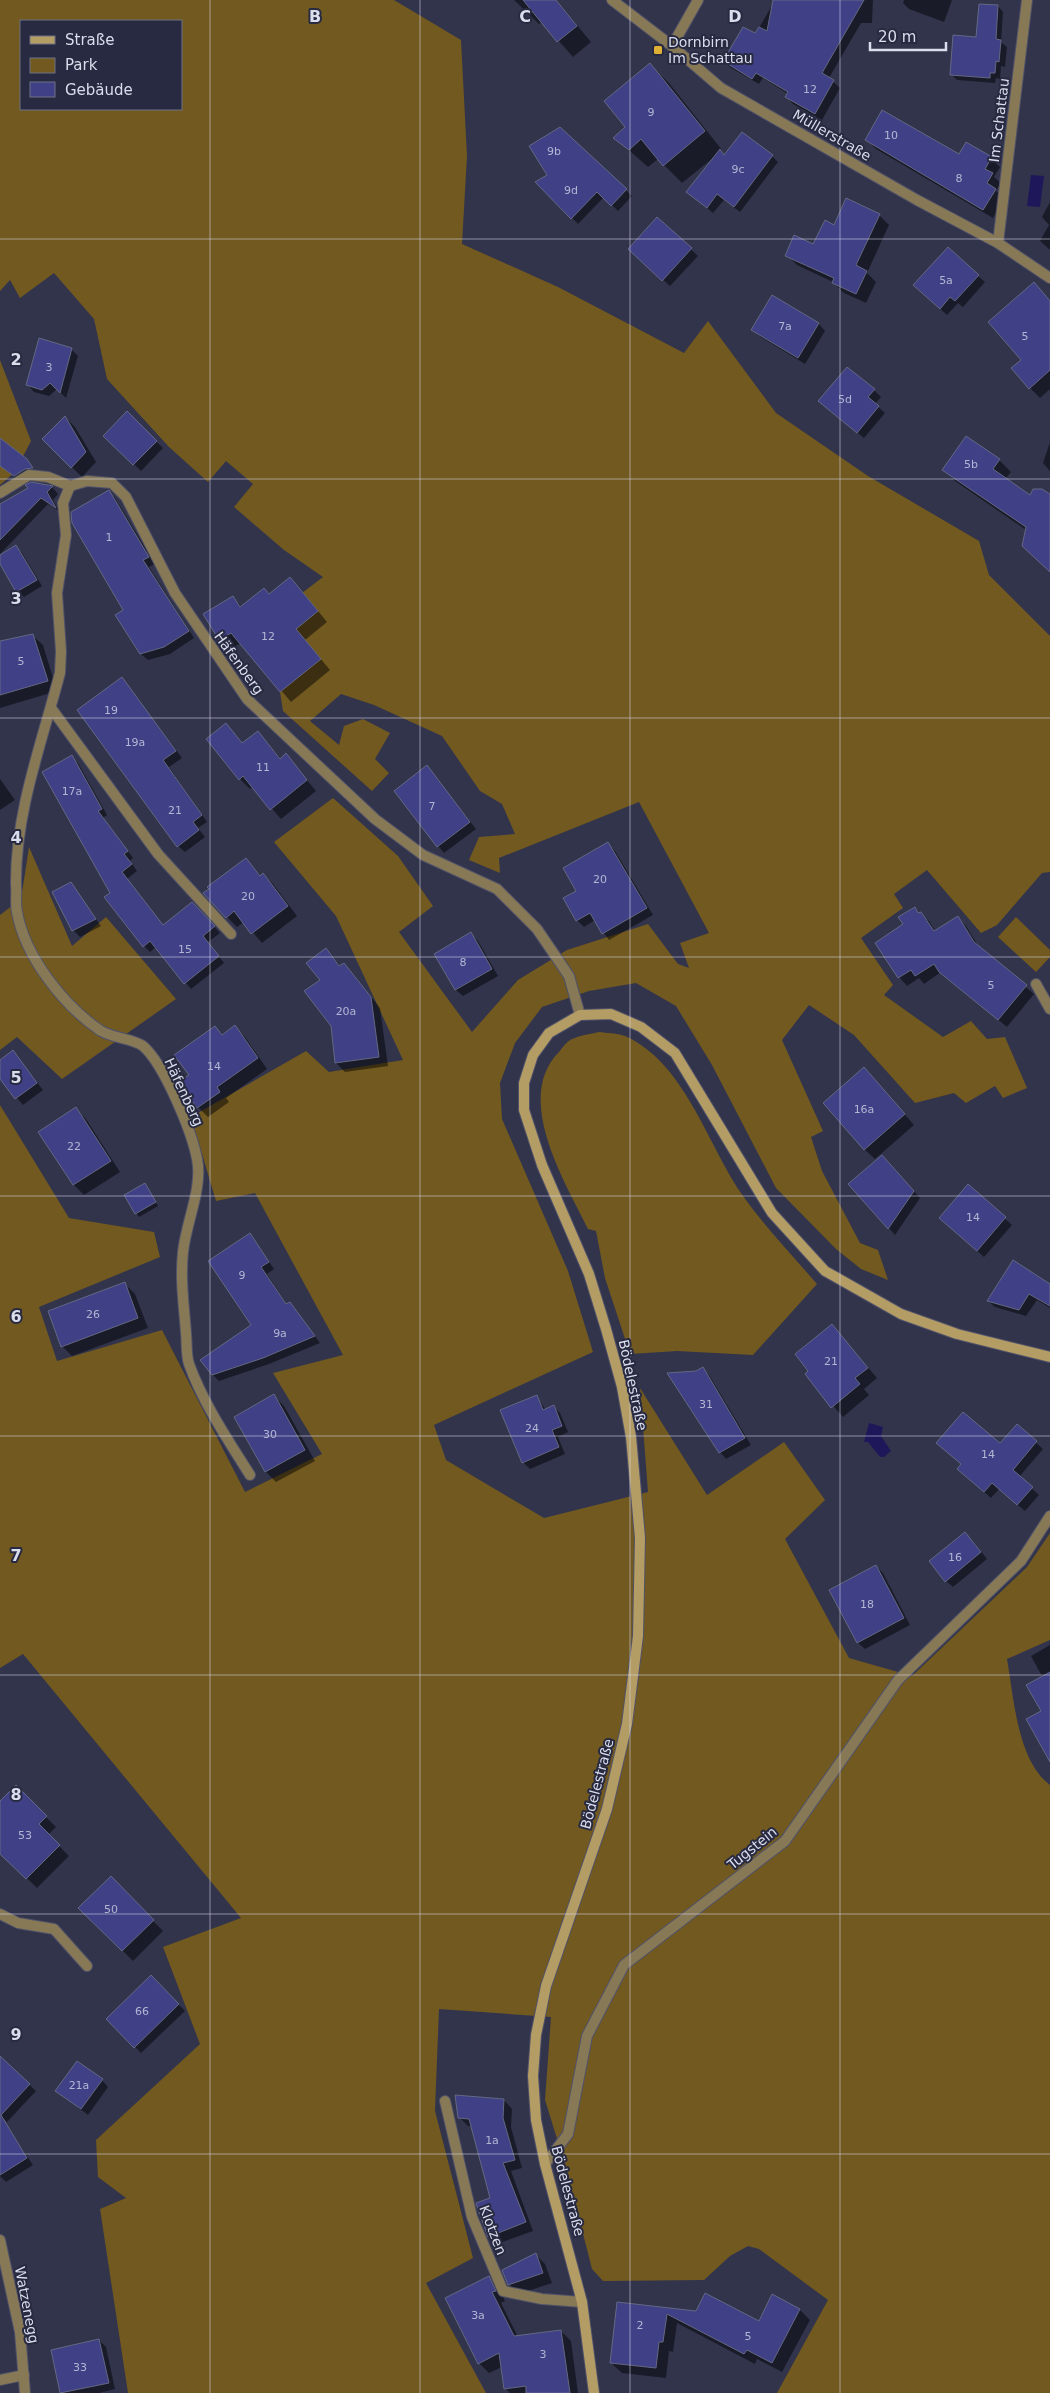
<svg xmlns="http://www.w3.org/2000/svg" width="1050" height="2393" viewBox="0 0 1050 2393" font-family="'DejaVu Sans',sans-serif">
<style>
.green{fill:#715920;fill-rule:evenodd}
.water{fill:#1e175a}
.shadow{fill:#0007}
.building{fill:#3f4086;stroke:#646882}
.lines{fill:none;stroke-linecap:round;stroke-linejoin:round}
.service-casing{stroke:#505269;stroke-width:12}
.minor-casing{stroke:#505269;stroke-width:12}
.secondary-casing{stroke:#505269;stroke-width:12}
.service{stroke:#877856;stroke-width:10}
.minor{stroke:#877856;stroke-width:10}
.secondary{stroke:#b49c65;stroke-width:10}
.grid{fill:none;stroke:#daddec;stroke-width:1;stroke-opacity:0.55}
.poi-dot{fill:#e0b034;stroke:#282a41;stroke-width:2}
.labels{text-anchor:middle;stroke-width:4;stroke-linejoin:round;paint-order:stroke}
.number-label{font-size:11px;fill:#b3b6d2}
.poi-label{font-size:14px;fill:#daddec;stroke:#282a41;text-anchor:start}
.street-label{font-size:14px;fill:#daddec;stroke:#282a41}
.grid-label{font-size:16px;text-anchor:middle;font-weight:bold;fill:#daddec;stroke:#282a41;stroke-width:4;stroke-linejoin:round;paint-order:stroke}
</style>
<rect width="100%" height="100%" fill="#32344c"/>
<g class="green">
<path d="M0,0h394l67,40 6,116 -5,88 96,43 126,66 24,-32 68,92 92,63 111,65 10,34 61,61v236l-8,1 -45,52 -16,8 -54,-63 -33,24 9,14 -42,30 32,47 -9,10 59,42 28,-16 16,18 18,-2 22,51 -24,10 -8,-12 -29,17 -12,-10 -39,10 -61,-68 -45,-30 -27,35 41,91 -12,6 11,34 38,72 18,7 10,30 -27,-11 -25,-20 -60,-61 -64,-123 -36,-59 -40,-23 -47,8 -47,16 -27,36 -15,40 2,36 66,152 25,81 -159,73 12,35 98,58 104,-26 -8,-104 67,107 77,-53 41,58 -40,39 64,119 63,18 115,-109 23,-34v107l-43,19c7,39 10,101 43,126v608h-273l51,-93 -69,-51 -11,-3 -18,10 -26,24 -101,1 -11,-12 -25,-98 -22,-71 6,-83 -112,-8 -4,102 38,147 -47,25 60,110h-358l-28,-184 26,-11 -28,-21 -2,-37 104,-96 -37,-97 78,-29 -218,-264 -23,14v-563l69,113 85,14 6,25 -121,50 18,54 105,-31 83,162 77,-38 -49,-81 70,-18 -88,-162 -39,8 -25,-84 115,-66 23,21 74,-12 -67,-144 -62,-74 59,-44 65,58 35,50 -34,26 73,100 46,-52 49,-30 81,-26 30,40 11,4 -9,-25 29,-10 -70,-131 -140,56 1,15 -31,-13 10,-23 36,-3 -13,-30 -22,-13 -38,-55 -68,-31 -33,-11 -31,27 29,24 5,-19 19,-7 27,14 -15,26 14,14 -17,18 -89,-80 -3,-19 40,-33 -24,-30 6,-36 21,-16 -39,-27 -50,-43 19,-23 -27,-23 -18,21 -39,-35 -62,-68 -13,-60 -40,-46 -34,25 -10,-18 -10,11zM21,21h160v88h-160z"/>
<path d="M0,360l31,81 -16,31 -15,13z"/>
<path d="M29,847l43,99 34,-29 70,82 -114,80 -45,-42 -17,13v-135l21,-16z"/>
<path d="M1016,917l34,33v7l-14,15 -38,-35z"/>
<path d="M599,1032c8,1 18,1 26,4 59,26 82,107 116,157 23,33 50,61 76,91l-64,71 -76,-4 -47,3 -25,-76 -9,-47 -8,-2c-23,-47 -75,-131 -29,-177 4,-5 8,-11 13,-13 9,-4 18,-5 27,-7z"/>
</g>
<g class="water">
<path d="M1031,175l13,1 -4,31 -13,-1z"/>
<path d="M869,1423l14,4 -2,9 10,15 -7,6h-4l-12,-15h-4z"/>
</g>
<g class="shadow">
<path d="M514,0h42l35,42 -18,15 -31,-35 -3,2z"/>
<path d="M775,0h98l-1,23h-11l-32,55 11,10 -18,32 -29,-16 -6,-7 1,-3 -25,-16 -4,6 -28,-16 -7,-7 31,-26z"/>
<path d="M904,0h48l-8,22 -35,-13 -6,-6z"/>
<path d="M998,6l5,6 -2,30 6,5 -2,20 -4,-1 -1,13 -4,-1 -1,5 -38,-3 -6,-6 26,-35z"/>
<path d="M650,65l19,18 53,67 -2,2 5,4h47l6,6 -38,50 -16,-12 -11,13 -25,-21 25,-34 -31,25 -24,-24 -10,8 -33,-29 11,-11z"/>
<path d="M560,129l72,67 -14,15 -14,-14 -26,27 -41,-42 11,-6z"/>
<path d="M867,140l93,16 31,2 9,9 -6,10 7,6 -5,8 8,7 -11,20 -117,-69z"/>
<path d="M1050,202v48l-10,-9 9,-16 -7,-8z"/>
<path d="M879,215l10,10 -22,48 9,9 -10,21 -22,-10 -11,-11 -36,-17 -10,-10 27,-10 21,-19z"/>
<path d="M657,218l41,38 -28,30 -34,-31z"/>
<path d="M978,276l7,6 -22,25 -5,-4 -11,12 -25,-23z"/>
<path d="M772,297l47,27 6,7 -20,33 -46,-28 -6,-7z"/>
<path d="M1050,302v87l-10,9 -10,-10 -8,-27z"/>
<path d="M71,349l7,7 -12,42 -9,-9 -8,7 -15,-4 -6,-7z"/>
<path d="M874,390l7,7 -6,7 10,9 -21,25 -37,-30z"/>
<path d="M127,413l36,35 -22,23 -36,-35z"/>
<path d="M65,417l10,10 21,35 -14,15 -39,-38z"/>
<path d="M1050,442v29l-7,-8z"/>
<path d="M0,453l30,10 4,8 -17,8 -17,-14z"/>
<path d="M999,460l12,12 -6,7 26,18 19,-2v76l-24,-41 -71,-49 -11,-12z"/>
<path d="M31,483l21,4 6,7 -5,6 6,11 -11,-7 -48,50v-49l29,-17z"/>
<path d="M109,491l6,7 40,66 -6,3 45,71 -24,16 -22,6 -7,-6 -16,-44z"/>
<path d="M16,546l6,7 20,33 -18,11 -7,-6 -17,-29v-6z"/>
<path d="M300,589l27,33 -22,18 25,30 -39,32 -50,-59 -11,6 -10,-10 13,-41 9,9 27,-11z"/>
<path d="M32,635l11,10 14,46 -57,17v-66z"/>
<path d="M122,679l60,79 -13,9 38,55 -9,6 7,9 -20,15 -7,-6z"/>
<path d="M226,725l17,19 15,-12 23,27 5,-4 30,36 -35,28 -28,-32 -3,2 -10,-10z"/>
<path d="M72,757l6,6 29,52 -4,3 30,40 -3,3 7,10 -10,8 36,47 35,-17 22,24 -12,9 16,21 -33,26 -35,-42 -6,5 -6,-6 -33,-52z"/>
<path d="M427,767l49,62 -32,24 -6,-7z"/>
<path d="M0,779l15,21 -15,10z"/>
<path d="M608,844l7,7 38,64 -44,25 -14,-20 -11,7 -7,-7 1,-29z"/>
<path d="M246,859l15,17 2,-2 10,10 24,32 -35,27 -18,-21 -7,5 -10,-10z"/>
<path d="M70,884l31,42 -21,11 -7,-7z"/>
<path d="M914,909l15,12 7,11 22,-14 8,8 14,23 54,45 -27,33 -66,-55 -17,12 -5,-6 -12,8 -8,-9 -22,-34 27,-18z"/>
<path d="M471,934l7,7 20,35 -35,20 -7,-6 -20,-35z"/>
<path d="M326,949l15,18 3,-3 9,10 27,34 8,58 -43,6 -9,-9 -4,-38 -10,-45z"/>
<path d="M235,1027l10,10 22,32 -41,29 3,4 -21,15 -10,-10 -8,-32 25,-47 8,7z"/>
<path d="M13,1052l30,38 -20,15 -23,-28v-16z"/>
<path d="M874,1079l40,46 -39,34 -11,-10z"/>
<path d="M76,1109l10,10 34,53 -36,23 -10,-10 -34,-53z"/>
<path d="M889,1163l31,35 -25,37 -45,-51z"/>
<path d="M145,1185l13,21 -19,11 -13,-21z"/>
<path d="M968,1186l44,39 -28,32 -37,-33z"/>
<path d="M250,1235l24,34 -7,5 20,31 3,-2 6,7 24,33 -51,21 -50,17 -6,-6 40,-49z"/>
<path d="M125,1284l10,10 13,34 -76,28 -10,-10z"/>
<path d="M1050,1285v23l-13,-8 -11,16 -31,-9 -7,-6z"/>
<path d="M832,1325l45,53 -13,11 5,6 -26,22 -37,-42z"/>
<path d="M703,1369l6,6 42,70 -25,14 -6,-7 -23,-80z"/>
<path d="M274,1396l10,10 31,55 -39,21 -10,-10 -30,-55z"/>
<path d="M536,1396l10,14 8,-3 6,6 8,19 -10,5 7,17 -35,15 -7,-7z"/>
<path d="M1017,1426l26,23 -24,28 20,18 -14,16 -26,-22 -8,9 -33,-29 4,-5 38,-19z"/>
<path d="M972,1540l15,19 -34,28 -7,-6z"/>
<path d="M876,1566l7,7 27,52 -45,24 -7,-6 -28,-53z"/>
<path d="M1050,1645v99l-8,-33 1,-33 -12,-22z"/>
<path d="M16,1787l40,40 -8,8 21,21 -32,32 -34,-33 -3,-9v-44z"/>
<path d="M111,1878l52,53 -30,30 -53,-53z"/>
<path d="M151,1977l34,34 -44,42 -33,-34z"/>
<path d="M0,2057l36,34 -29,31 -7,-7z"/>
<path d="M102,2080l6,7 -20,28 -31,-24z"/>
<path d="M504,2100l8,9 -1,18 11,41 -11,3 22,60 -36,13 -8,-8 3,-37 -20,-73h-4l-8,-8z"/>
<path d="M15,2139l18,26 -27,17 -6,-6v-28z"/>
<path d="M535,2254l10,10 7,19 -33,11 -10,-10z"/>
<path d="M489,2278l10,10 6,13 -4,2 17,34 43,-6 10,10 7,52h-68l-5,-5 -3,-21 -13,6 -10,-10z"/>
<path d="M773,2296l27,14 10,10 -28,52 -25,-13 -2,5 -78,-41 -4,29 -4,-1 -3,27 -44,-5 -11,-10 7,-60 141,19z"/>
<path d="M99,2340l7,7 9,42 -16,4h-37l-10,-42z"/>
</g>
<g class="building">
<path d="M523,0h33l21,26 -20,16z"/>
<path d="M773,0h91l-42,73 12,7 -19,34 -30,-17 3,-5 -32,-19 -4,6 -29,-18 20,-34 12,6 4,-6 8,4z"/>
<path d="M979,4l19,1 -2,34 5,1 -2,22 -3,-1 -1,12h-5v5l-40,-3 3,-40 23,2z"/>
<path d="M650,63l55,68 -42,35 -22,-27 -12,11 -16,-12 12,-11 -21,-26z"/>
<path d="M882,110l77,44 7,-12 26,15 -7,12 8,4 -6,10 9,6 -13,21 -118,-70z"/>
<path d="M560,127l67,62 -16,17 -14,-14 -26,27 -36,-37 12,-7 -18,-29z"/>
<path d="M742,132l31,23 -39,52 -17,-13 -10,14 -21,-16 34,-43 4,6z"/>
<path d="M846,198l34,16 -24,51 11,6 -11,23 -24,-11 2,-5 -49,-22 9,-21 19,9 12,-24 9,5z"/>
<path d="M657,217l35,31 -30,33 -34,-32z"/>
<path d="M948,247l31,28 -24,26 -5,-4 -10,12 -27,-24z"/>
<path d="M1034,282l16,19v69l-21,19 -18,-21 10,-8 -33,-38z"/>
<path d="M772,295l47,28 -21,35 -47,-28z"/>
<path d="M39,338l33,10 -12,45 -10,-10 -8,7 -16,-5z"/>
<path d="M847,367l28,22 -7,8 11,9 -22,27 -39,-32z"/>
<path d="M127,411l30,30 -24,24 -30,-29z"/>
<path d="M65,416l21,36 -15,16 -29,-29z"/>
<path d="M966,436l34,23 -7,10 37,26 3,-6h9l8,5v78l-28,-26 4,-19 -84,-57z"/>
<path d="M0,438l27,21 6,9 -8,1 -11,7 -14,-10z"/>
<path d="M31,482l22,4 -6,6 9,16 -15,-10 -41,42v-36l28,-16 -3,-3z"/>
<path d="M109,490l40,67 -6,3 46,71 -25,16 -24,7 -25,-39 8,-5 -51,-87 -1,-11z"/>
<path d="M16,545l21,35 -21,12 -16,-28v-9z"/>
<path d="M290,577l28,34 -22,18 25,30 -41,33 -49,-59 -12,7 -16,-26 30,-18 7,11 24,-19 5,6z"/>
<path d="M33,634l15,47 -48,14v-54z"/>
<path d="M122,677l54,74 -13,9 39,55 -9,7 6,8 -22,17 -100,-137z"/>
<path d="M226,723l16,20 16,-12 22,28 6,-6 21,27 -37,30 -27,-34 -4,4 -33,-41z"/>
<path d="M72,755l30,54 -4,2 30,40 -4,3 8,10 -10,8 41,53 29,-23 23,24 -12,10 16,20 -35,28 -34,-43 -7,6 -39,-50 6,-4 -68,-121z"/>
<path d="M427,765l43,57 -33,25 -43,-56z"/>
<path d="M608,842l39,66 -45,26 -12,-21 -14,8 -13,-23 13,-7 -13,-23z"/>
<path d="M246,858l14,18 3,-3 25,33 -37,28 -17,-23 -8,7 -23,-25 6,-4 -2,-2z"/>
<path d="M71,882l25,37 -24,12 -20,-39z"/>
<path d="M915,907l3,6 3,-1 13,19 24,-15 16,26 53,43 -29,35 -59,-48 -5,-8 -19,12 -4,-6 -13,8 -23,-35 28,-19 -5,-7z"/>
<path d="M471,932l21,37 -37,21 -21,-36z"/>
<path d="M326,948l13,18 5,-3 27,34 8,60 -44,6 -4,-37 -27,-35 16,-11 -14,-17z"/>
<path d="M235,1025l23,33 -41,29 3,5 -23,16 -18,-26 10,-7 -15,-20 41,-29 7,9z"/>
<path d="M13,1050l24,33 -22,16 -15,-20v-19z"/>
<path d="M864,1067l41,47 -41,36 -41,-47z"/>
<path d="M76,1107l35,54 -38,24 -35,-53z"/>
<path d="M882,1155l32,36 -26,38 -40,-45z"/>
<path d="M145,1183l11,19 -21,12 -11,-19z"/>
<path d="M968,1184l38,33 -29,34 -38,-33z"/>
<path d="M250,1233l19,29 -8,5 25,37 4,-2 25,34 -52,22 -51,17 -12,-15 51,-35 -43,-64z"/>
<path d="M1013,1260l37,24v22l-21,-12 -10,16 -32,-9z"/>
<path d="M125,1282l13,36 -77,29 -13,-36z"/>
<path d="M832,1324l36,44 -13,10 5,6 -29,24 -26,-34 3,-3 -13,-17z"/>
<path d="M703,1367l42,71 -26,15 -52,-80 29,-2z"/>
<path d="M274,1394l31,56 -40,22 -31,-55z"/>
<path d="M537,1395l6,15 11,-5 8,21 -10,4 7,17 -37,16 -22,-53z"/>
<path d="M963,1412l37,31 17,-19 20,17 -24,29 20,17 -16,18 -25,-22 -8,9 -27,-23 4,-5 -25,-21z"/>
<path d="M965,1532l16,20 -36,30 -16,-21z"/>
<path d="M876,1565l28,53 -47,25 -28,-53z"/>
<path d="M1050,1672v90l-24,-43 15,-8 -15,-26z"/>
<path d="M16,1785l31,31 -8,8 21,21 -34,34 -26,-25v-53z"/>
<path d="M111,1876l43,44 -32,31 -44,-43z"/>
<path d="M151,1975l28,29 -45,44 -28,-29z"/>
<path d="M0,2056l30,28 -29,31 26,43 -27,17z"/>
<path d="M77,2061l26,18 -22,30 -26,-18z"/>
<path d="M455,2095l49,4 -1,19 12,42 -12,3 23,59 -38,15 -12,-34 14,-5 -21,-79 -11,-1z"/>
<path d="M536,2253l7,20 -35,12 -6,-15z"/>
<path d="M489,2276l7,15 -4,1 22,44 47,-6 9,63h-44v-7l-22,3 -5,-36 -21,11 -33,-66z"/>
<path d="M705,2293l54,28 13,-27 28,15 -28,54 -25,-13 -3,4 -77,-40 -4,28h-4l-3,26 -46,-5 7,-61 79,9z"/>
<path d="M99,2339l10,44 -49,10 -9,-43z"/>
</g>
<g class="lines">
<g class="service-casing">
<g id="service">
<path d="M672,46l26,-46"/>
<path d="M998,243l29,-243"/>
<path d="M0,1914l18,9 36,6 33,37"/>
<path d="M445,2101l27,116 31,74 39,8 40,3"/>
<path d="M545,2164l23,-30 19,-98 37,-71 161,-124 113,-161 123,-119 29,-45"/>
<path d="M0,2380l24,-5"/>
</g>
</g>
<g class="minor-casing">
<g id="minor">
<path d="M612,0l60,46 49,42 196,112 81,43 52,35"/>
<path d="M70,486l-7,17 3,32 -9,58 4,58 -1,22c-18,69 -45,140 -44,212 1,8 -1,18 1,27 8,45 47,94 84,119 12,7 33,8 42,15 21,18 49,86 54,113 6,29 -11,63 -14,93 -3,27 1,54 3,81 1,10 0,22 3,31 14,39 39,76 61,111"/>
<path d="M0,493l29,-18 19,2 22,9 17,-5 25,2 14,14 49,96 72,106 128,120 48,36 74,34 40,40 32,47 11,39"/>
<path d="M51,708l107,146 73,80"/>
<path d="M1036,984l14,25"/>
<path d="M0,2240l20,92 5,61"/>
</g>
</g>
<g class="secondary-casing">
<path id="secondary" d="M594,2393l-12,-91 -37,-138 -9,-44 -3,-44 3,-41 10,-49 61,-177 20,-85 11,-88 2,-98 -9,-101 -9,-50 -16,-58 -17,-55 -47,-109 -18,-55v-27l9,-28 16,-22 31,-18 31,-1 30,13 34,26 97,160 53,58 76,43 56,20 93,23"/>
</g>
<use href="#service" class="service"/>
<use href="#minor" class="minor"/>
<use href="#secondary" class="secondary"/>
</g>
<path class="grid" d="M210,0v2393M420,0v2393M630,0v2393M840,0v2393M0,239h1050M0,479h1050M0,718h1050M0,957h1050M0,1196h1050M0,1436h1050M0,1675h1050M0,1914h1050M0,2154h1050"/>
<rect class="poi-dot" x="653" y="45" width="10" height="10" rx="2.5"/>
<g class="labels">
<g class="number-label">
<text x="810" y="93">12</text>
<text x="651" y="116">9</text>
<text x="891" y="139">10</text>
<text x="554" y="155">9b</text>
<text x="738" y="173">9c</text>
<text x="959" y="182">8</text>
<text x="571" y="194">9d</text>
<text x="946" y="284">5a</text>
<text x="785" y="330">7a</text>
<text x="1025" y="340">5</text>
<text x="49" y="371">3</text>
<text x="845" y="403">5d</text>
<text x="971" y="468">5b</text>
<text x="109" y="541">1</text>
<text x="268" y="640">12</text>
<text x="21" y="665">5</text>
<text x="111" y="714">19</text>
<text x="135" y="746">19a</text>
<text x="263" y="771">11</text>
<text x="72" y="795">17a</text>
<text x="432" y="810">7</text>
<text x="175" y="814">21</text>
<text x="600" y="883">20</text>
<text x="248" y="900">20</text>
<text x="185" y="953">15</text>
<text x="463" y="966">8</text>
<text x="991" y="989">5</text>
<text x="346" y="1015">20a</text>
<text x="214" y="1070">14</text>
<text x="864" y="1113">16a</text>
<text x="74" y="1150">22</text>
<text x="973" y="1221">14</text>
<text x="242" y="1279">9</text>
<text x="93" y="1318">26</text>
<text x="280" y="1337">9a</text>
<text x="831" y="1365">21</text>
<text x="706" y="1408">31</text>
<text x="532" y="1432">24</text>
<text x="270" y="1438">30</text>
<text x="988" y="1458">14</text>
<text x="955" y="1561">16</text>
<text x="867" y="1608">18</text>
<text x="25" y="1839">53</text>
<text x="111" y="1913">50</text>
<text x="142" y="2015">66</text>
<text x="79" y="2089">21a</text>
<text x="492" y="2144">1a</text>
<text x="478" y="2319">3a</text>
<text x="640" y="2329">2</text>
<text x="748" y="2340">5</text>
<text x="543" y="2358">3</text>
<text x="80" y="2371">33</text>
</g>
<g class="poi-label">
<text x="668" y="47">Dornbirn<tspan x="668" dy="16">Im Schattau</tspan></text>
</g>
<g class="street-label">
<text transform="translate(999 120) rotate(-83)" y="5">Im Schattau</text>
<text transform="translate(832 135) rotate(30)" y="5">Müllerstraße</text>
<text transform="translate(239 663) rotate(54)" y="5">Häfenberg</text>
<text transform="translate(184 1092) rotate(65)" y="5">Häfenberg</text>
<text transform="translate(633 1385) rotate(78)" y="5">Bödelestraße</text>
<text transform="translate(597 1784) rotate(-75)" y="5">Bödelestraße</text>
<text transform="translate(752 1848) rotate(-39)" y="5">Tugstein</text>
<text transform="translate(568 2191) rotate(75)" y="5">Bödelestraße</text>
<text transform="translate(493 2230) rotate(69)" y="5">Klotzen</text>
<text transform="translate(27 2305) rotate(79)" y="5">Watzenegg</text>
</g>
</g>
<g class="grid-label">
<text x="315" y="22">B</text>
<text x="525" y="22">C</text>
<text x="735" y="22">D</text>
<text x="16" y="365">2</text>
<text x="16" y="604">3</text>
<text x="16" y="843">4</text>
<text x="16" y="1083">5</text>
<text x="16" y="1322">6</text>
<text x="16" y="1561">7</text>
<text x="16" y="1800">8</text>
<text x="16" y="2040">9</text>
</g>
<rect x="20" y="20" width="162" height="90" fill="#282a41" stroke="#6f7285"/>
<rect x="30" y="36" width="25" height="8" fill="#b49c65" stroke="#6f7285"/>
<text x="65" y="45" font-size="15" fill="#daddec">Straße</text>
<rect x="30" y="58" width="25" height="15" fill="#715920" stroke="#6f7285"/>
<text x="65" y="70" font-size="15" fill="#daddec">Park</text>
<rect x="30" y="82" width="25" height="15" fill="#3f4086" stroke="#6f7285"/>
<text x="65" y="95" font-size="15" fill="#daddec">Gebäude</text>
<path d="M870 42v8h76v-8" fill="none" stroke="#daddec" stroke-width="2.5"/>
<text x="878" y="42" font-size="15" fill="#daddec" stroke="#282a41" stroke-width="4" paint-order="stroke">20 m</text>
</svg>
